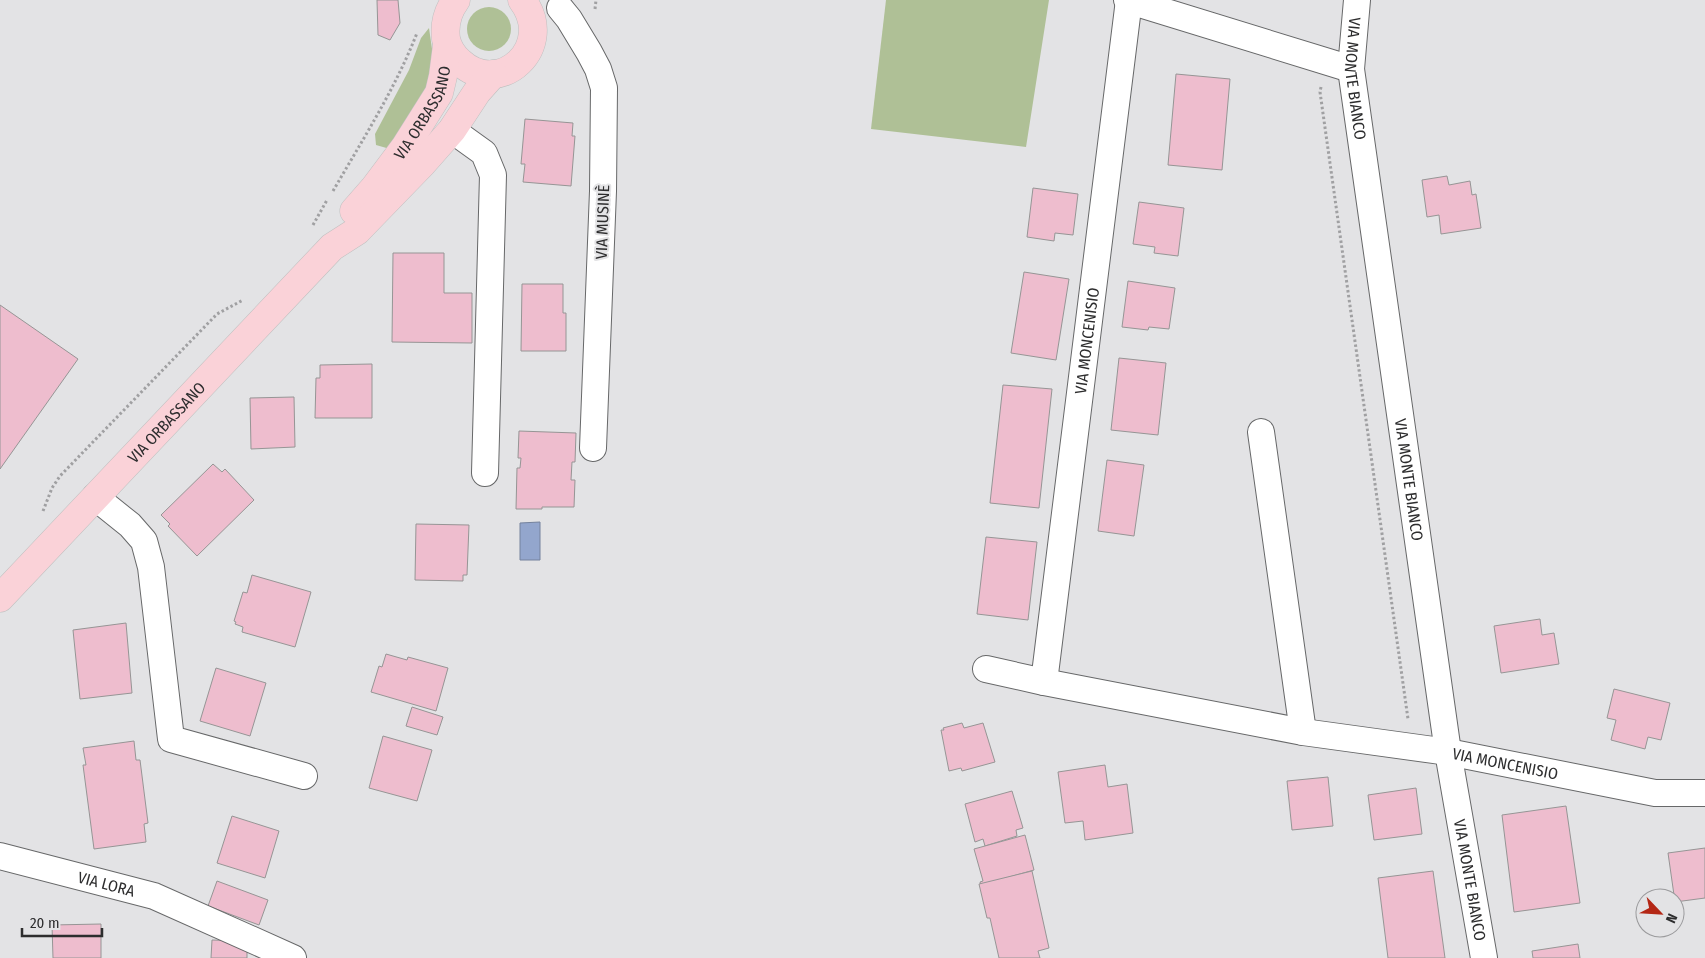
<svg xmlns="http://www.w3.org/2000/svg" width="1705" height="958" viewBox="0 0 1705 958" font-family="'Fira Sans Condensed',sans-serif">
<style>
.green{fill:#afc096}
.water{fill:#93a6cd;stroke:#74829d}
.building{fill:#eebdce;stroke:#969595}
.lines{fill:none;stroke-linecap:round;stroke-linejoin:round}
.minor-casing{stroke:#676869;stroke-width:28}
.major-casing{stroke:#c0c0c0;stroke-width:29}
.path{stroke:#a0a0a2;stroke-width:3;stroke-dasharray:2.5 2.5;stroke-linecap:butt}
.minor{stroke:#fff;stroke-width:26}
.major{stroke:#fad2d8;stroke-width:28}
.labels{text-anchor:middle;stroke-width:4;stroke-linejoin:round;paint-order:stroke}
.street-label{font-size:16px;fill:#2d2d2e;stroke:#e3e3e5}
</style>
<rect width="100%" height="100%" fill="#e3e3e5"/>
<g class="green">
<path d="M886,0h163l-23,147 -155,-18z"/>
<circle cx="489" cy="29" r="22"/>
<path d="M429,28l4,28 -1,27 -42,66 -14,-4 -1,-11 34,-64 12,-32z"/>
</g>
<path class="water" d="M540,522v38h-20v-37z"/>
<g class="building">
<path d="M377,0h21l2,23 -10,17 -12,-5z"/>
<path d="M1176,74l54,5 -8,91 -54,-5z"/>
<path d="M525,119l48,4 -1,13h3l-4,50 -48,-4 2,-18h-4z"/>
<path d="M1447,176l2,9 21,-4 2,14 4,-1 5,34 -40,6 -2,-19 -12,2 -5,-37z"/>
<path d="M1033,188l45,6 -5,41 -18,-2 -1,8 -27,-4z"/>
<path d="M1139,202l45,6 -6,48 -24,-3 1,-6 -22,-3z"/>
<path d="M393,253h51v40h28v50l-80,-1z"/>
<path d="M1024,272l45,7 -13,81 -45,-7z"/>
<path d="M1128,281l47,7 -6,41 -20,-2 -1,3 -26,-3z"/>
<path d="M522,284h41v29h3v38h-45z"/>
<path d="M0,305l78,54 -78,110z"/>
<path d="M1119,358l47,5 -8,72 -47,-5z"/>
<path d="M372,364v54h-57l1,-40h4v-13z"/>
<path d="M1003,385l49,4 -13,119 -49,-5z"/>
<path d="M294,397l1,50 -44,2 -1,-51z"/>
<path d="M519,431l57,2 -1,29h-3l-1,18h4l-1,27h-32v2h-26l1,-41h3l1,-10h-3z"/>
<path d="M1107,460l37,5 -10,71 -36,-5z"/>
<path d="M213,464l9,8 3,-3 29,31 -57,56 -29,-30 2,-2 -9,-9z"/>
<path d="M416,524l53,1 -2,50h-4v6l-48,-1z"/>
<path d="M986,537l51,5 -9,78 -51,-6z"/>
<path d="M252,575l59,17 -16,55 -53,-15 1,-5 -8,-3 1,-2 -2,-1 9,-29 4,1z"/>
<path d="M1540,619l2,16 12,-2 5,31 -58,9 -7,-47z"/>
<path d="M126,623l6,70 -52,6 -7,-69z"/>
<path d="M386,654l21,6 1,-3 40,11 -12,43 -65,-19 8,-26 3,1z"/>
<path d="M216,668l50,15 -16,53 -50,-15z"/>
<path d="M1614,689l56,14 -9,37 -13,-3 -3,12 -34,-9 5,-20 -9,-2z"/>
<path d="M412,707l31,10 -6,18 -31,-9z"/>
<path d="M962,723l2,5 19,-5 12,39 -33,9 -1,-3 -12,3 -8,-41h3l-1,-2z"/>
<path d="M383,736l49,14 -15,51 -48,-13z"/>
<path d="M134,741l2,19h4l8,63 -4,1 2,18 -52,7 -11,-84h3l-3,-17z"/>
<path d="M1105,765l3,22 19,-3 6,49 -48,7 -2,-19 -18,2 -7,-51z"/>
<path d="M1328,777l5,49 -41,4 -5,-49z"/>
<path d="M1416,788l6,46 -48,6 -6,-45z"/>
<path d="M1012,791l11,37 -7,2 1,6 -32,10 -2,-7 -8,3 -10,-38z"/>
<path d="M1566,806l14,97 -66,9 -12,-97z"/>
<path d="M232,816l47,15 -14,47 -48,-15z"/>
<path d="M1025,835l9,35 -53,15 -1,-3 3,-1 -9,-32z"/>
<path d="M1705,848v50l-30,4 -7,-49z"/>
<path d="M1032,871l17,77 -11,3 2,7h-41l-9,-40h-3l-8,-34z"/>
<path d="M1433,871l12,87h-57l-10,-80z"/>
<path d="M217,881l51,19 -9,25 -51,-19z"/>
<path d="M101,924v34h-48l-1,-33z"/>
<path d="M212,940l35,1v17h-36z"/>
<path d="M1578,944l2,14h-47l-1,-7z"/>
</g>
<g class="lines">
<g class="minor-casing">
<g id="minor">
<path d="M1127,0l224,69"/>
<path id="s1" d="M1357,0l-6,69 97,683 36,206"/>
<path d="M560,8l9,11 20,33 9,17 6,19 -1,103 -10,257"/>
<path d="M452,130l32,23 9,22 -8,298"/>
<path d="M1261,432l42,300"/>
<path d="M95,497l35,28 14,16 7,26 20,172 133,37"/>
<path id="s2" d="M986,669l58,13 259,50 145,20 207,41h50"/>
<path id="s3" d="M1044,682l85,-682"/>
<path id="s4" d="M0,856l154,40 139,62"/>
</g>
</g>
<g class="major-casing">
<g id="major">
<path d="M456,0c-9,12 -12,24 -10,39 2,9 7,17 14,23 40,37 97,-16 62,-62"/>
<path id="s5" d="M354,211l21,-24 30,-40 34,-54 4,-17 4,-31"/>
<path id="s6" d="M0,598l332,-351 25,-16 65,-67 30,-34 25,-38 16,-18"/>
</g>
</g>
<g class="path">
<path d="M595,9l1,-9"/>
<path d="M1321,87l-1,5 88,627"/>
<path d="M333,191c30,-52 62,-102 84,-158"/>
<path d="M313,225l14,-25"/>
<path d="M43,511l9,-23 8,-12 157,-162 26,-14"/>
</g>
<use href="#minor" class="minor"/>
<use href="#major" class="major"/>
</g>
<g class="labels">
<g class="street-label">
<text dy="6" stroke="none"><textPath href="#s1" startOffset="79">VIA MONTE BIANCO</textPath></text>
<text dy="6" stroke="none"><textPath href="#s5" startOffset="121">VIA ORBASSANO</textPath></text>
<text transform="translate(602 222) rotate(-88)" y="6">VIA MUSINÈ</text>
<text dy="6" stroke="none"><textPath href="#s3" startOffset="344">VIA MONCENISIO</textPath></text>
<text dy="6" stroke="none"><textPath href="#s6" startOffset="242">VIA ORBASSANO</textPath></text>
<text dy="6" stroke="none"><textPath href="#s1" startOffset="484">VIA MONTE BIANCO</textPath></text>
<text dy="6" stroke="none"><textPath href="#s2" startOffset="528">VIA MONCENISIO</textPath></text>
<text dy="6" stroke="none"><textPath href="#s1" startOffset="889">VIA MONTE BIANCO</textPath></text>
<text dy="6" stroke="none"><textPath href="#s4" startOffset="110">VIA LORA</textPath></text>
</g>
</g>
<g transform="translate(1660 913) rotate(115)"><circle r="24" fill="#e3e3e5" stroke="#9a9a9c"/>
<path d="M0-4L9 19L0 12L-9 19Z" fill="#b42715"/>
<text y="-8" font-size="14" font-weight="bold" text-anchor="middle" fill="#2d2d2e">N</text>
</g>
<path d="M22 928v8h80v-8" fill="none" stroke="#2d2d2e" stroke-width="2.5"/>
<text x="30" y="928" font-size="15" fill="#2d2d2e" stroke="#e3e3e5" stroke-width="4" paint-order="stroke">20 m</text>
</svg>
